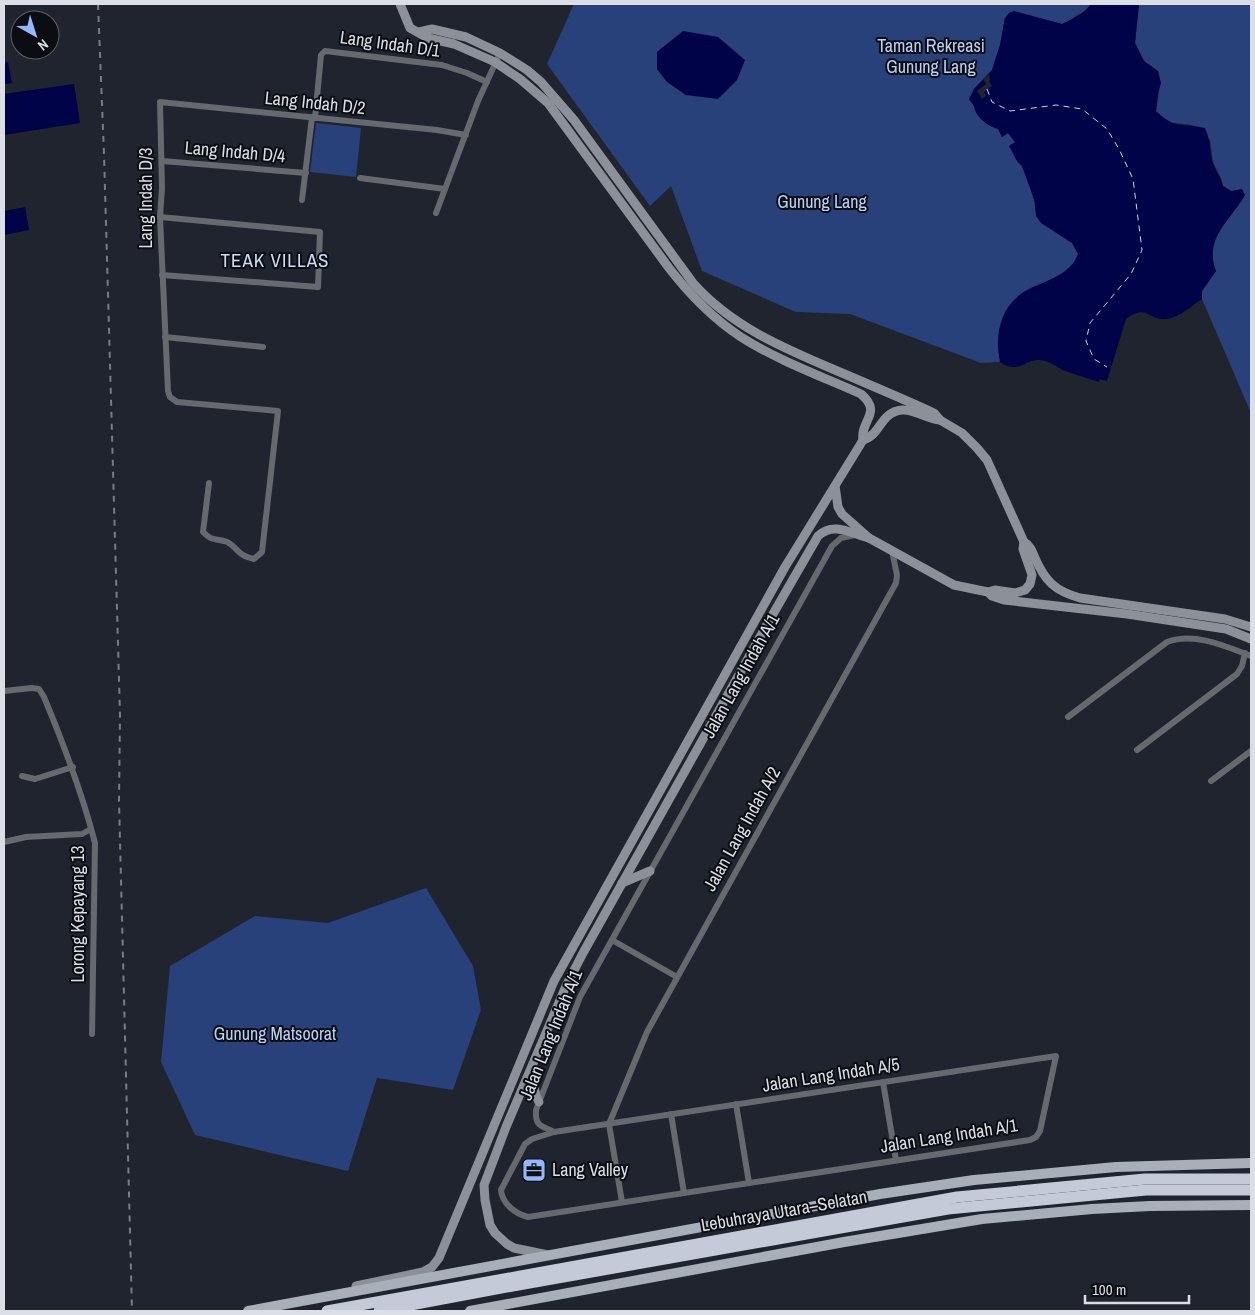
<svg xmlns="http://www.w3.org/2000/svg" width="1255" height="1315" viewBox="0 0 1255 1315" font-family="'Archivo Narrow',sans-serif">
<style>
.green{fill:#28417a}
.water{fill:#000347}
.pier{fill:#1f242e}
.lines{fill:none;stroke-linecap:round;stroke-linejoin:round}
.ferry{stroke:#ccd7eb;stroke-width:1;stroke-dasharray:6 5;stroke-linecap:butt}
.street{stroke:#66696e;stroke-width:6}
.secondary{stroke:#8c9099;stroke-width:9}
.primary{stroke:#a9afb9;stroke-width:10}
.highway{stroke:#c4cad7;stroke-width:11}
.rail{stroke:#787d85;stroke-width:2;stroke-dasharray:6 6;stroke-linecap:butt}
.labels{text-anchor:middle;stroke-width:4;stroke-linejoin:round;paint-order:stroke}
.street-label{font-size:18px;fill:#dbdfe5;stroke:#0b0d12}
.park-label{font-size:18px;fill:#bcd0f8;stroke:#0b0d12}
.poi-label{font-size:18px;fill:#dbdfe5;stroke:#0b0d12;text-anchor:start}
.neighbourhood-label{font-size:19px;letter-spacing:1px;fill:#cddbf6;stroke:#0b0d12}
</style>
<rect width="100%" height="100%" fill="#1f242e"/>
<g class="green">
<path d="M574,4h517l-8,9 -6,2 -9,7 -6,2 -11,-3 -46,-3 -5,27 -8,25 -18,19 -5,9 2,4 4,2c1,3 0,6 2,9 3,7 14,14 21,16l4,8 6,-4 7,9 2,19c12,11 18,39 19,55l36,27 6,11 -3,8 -7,8 -20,11 -20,9 -29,40 1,32 -19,1 -131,-49 -54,-2 -94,-41 -31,-85 -21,20 -103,-142z"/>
<path d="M1139,4h112v409l-49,-114v-8l14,-20c-10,-24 5,-49 23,-66l-8,-14 -8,-5 -2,-8 -8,-16 -3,-22c-5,-5 -12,-14 -19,-15 -20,-4 -18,3 -35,-14 2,-16 6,-25 2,-40l-14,-10 -9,-18z"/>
<path d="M316,123l45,5 -5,49 -46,-5z"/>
<path d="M426,888l47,78 8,44 -28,80 -76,-12 -29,93 -153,-36 -34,-73 9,-96 85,-50 73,7z"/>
</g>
<g class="water">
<path d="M1091,4h48l-4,39 9,18 14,10 3,12 -3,10 -2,18c18,18 26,12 49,17 5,11 5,21 7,32 2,9 9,17 11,26l8,5 11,-2 3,6c-14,25 -42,44 -29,76l-14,20v8c-11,7 -22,18 -35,20 -19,2 -19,-16 -41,0l-19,62 -7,-2 -1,3c-11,-4 -23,-7 -34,-11 -8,-4 -16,-10 -25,-11 -16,-1 -21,15 -40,2 -6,-29 1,-59 29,-73 19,-9 41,-14 49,-35l-6,-11 -31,-20 -5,-7 -1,-14 -13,-36 -5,-5 -8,-15 6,-4 -7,-9 -6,4 -4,-8c-7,-2 -17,-8 -21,-15 -4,-6 -1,-8 -8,-14l5,-11 18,-19 8,-25 5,-27 4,-5 5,-2 48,13c9,-4 24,-12 29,-20z"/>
<path d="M683,31l35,6 27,23 -8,20 -19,19 -32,-4 -19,-13 -10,-13v-17z"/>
<path d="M8,62l4,21 -8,1v-21z"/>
<path d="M74,84l6,39 -76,12v-41z"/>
<path d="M25,207l4,23 -25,5v-24z"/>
</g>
<path class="pier" d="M989,74l1,5 -1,2 3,5 -8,6 2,4 -4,3 -5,-8 9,-7 -3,-5z"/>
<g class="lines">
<path class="ferry" d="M987,89l5,13 18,9 46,-6 26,4 25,20 12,20 14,30 9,71 -11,24 -41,49 -4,18 8,18 13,8"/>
<g class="street">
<path d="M315,118l6,-63 4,-4 117,14 25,8 20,9"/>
<path d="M162,161l144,12"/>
<path d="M360,178l85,11"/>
<path d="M302,200l10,-83"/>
<path d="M436,213l42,-112 22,-48"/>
<path d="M160,217l160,15 -2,55 -156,-12"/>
<path d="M165,337l98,10"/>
<path d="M209,483l-6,49c9,9 10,6 21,9 8,1 12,10 19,14 3,2 7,3 11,4l8,-7 16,-141 -101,-9 -7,-5 -2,-6 -8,-174 2,-29 -2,-86 277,28 29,5"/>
<path d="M4,691l28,-3 7,1 5,8c20,48 38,95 51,146l-3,191"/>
<path d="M1068,717l99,-75c28,-10 58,4 84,14"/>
<path d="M1137,750l100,-76 5,-8 3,-13"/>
<path d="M22,776l13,3 38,-12"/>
<path d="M1211,781l40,-30"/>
<path d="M4,842l22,-5 56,-3 9,-5"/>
<path d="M612,940l65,37"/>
<path d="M1056,1056l-16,75 -4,6 -6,3 -502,77c-13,-3 -26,-14 -27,-27l24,-46 7,-5 22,-7z"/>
<path d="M883,1082l13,78"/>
<path d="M736,1104l13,79"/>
<path d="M671,1114l13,79"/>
<path d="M609,1124l38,-92 249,-449 1,-8 -5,-24"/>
<path d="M609,1124l13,78"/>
<path d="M554,1132c-12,-7 -19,-4 -18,-22l44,-113 252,-451 9,-8 14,-3"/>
</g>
<g class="secondary">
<path d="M400,4l10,24 18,10 26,6 41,18 25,17 28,24 121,165c21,27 43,50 72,69 34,22 82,40 120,57 22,19 -1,26 2,46"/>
<path d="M419,32l13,-3 34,8 34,16 27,17 14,12 33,38 119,163c38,43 90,65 142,87 33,14 66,28 99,43l6,7 22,13 15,15 10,12 37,82c6,3 8,9 11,16 10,23 20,33 45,40l145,21 26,8"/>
<path d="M835,486l3,21 4,7 27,24 85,47 34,7 7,-2 20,3 10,-3 5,-6 2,-9 -9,-26 1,-7"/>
<path d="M988,592l4,4 12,4 123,14 99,15 25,10"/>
<path d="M622,883l28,-12"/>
<path d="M530,1072c5,10 3,20 9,30"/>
<path d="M548,1255l-34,-7 -7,-4 -12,-11 -5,-8 -5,-25 -1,-15 22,-58 60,-141 17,-33 190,-339 45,-78c16,-15 34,-2 51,2"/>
<path d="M356,1286l67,-14 9,-5 7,-9 115,-277 231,-414 75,-122 3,-5c18,-5 17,-28 39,-30 13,-1 25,9 38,10"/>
</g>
<g class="primary">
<path d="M248,1311l632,-117 94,-14 142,-13 135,-4"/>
<path d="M470,1311l374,-69 138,-23 110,-10 58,-3 101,-1"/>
</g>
<g class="highway">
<path d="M327,1311l630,-114 188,-18h106"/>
<path d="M379,1311l139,-26 430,-76 198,-19h105"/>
</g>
<path class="rail" d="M98,4l6,150 16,561 -1,86 13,510"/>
</g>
<defs>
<g id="office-square" transform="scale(1.25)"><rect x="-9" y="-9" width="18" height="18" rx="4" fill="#94b7fd" stroke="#0b0d12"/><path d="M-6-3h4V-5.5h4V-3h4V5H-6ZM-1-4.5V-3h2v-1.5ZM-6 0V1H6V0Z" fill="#111"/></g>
</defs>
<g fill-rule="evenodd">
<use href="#office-square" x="534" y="1170"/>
</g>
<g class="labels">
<g class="street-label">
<text transform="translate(390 44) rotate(8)" y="6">Lang Indah D/1</text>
<text transform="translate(315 103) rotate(6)" y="6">Lang Indah D/2</text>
<text transform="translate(235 152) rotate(5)" y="6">Lang Indah D/4</text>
<text transform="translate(146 198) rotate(-90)" y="6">Lang Indah D/3</text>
<text transform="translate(741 676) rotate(-61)" y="6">Jalan Lang Indah A/1</text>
<text transform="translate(742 829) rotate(-61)" y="6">Jalan Lang Indah A/2</text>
<text transform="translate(78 914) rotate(-90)" y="6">Lorong Kepayang 13</text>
<text transform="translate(551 1035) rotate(-68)" y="6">Jalan Lang Indah A/1</text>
<text transform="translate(831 1075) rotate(-9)" y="6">Jalan Lang Indah A/5</text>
<text transform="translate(949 1136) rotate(-9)" y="6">Jalan Lang Indah A/1</text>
<text transform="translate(784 1211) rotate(-10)" y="6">Lebuhraya Utara–Selatan</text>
</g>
<g class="park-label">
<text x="931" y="52">Taman Rekreasi<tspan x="931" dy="21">Gunung Lang</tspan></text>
<text x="822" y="208">Gunung Lang</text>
<text x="275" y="1040">Gunung Matsoorat</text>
</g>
<g class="poi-label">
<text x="552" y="1176">Lang Valley</text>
</g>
<g class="neighbourhood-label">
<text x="275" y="267">TEAK VILLAS</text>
</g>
</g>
<rect width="1255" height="1315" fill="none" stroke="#dbdfe5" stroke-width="10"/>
<g transform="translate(35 35) rotate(141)"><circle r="24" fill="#0b0d12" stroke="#5e6166"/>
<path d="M0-4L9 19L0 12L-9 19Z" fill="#94b7fd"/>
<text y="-8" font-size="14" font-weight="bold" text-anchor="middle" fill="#dbdfe5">N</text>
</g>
<path d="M1085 1295v8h104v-8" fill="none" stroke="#dbdfe5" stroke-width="2.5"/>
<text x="1092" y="1295" font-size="15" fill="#dbdfe5" stroke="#0b0d12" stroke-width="4" paint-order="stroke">100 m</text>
</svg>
